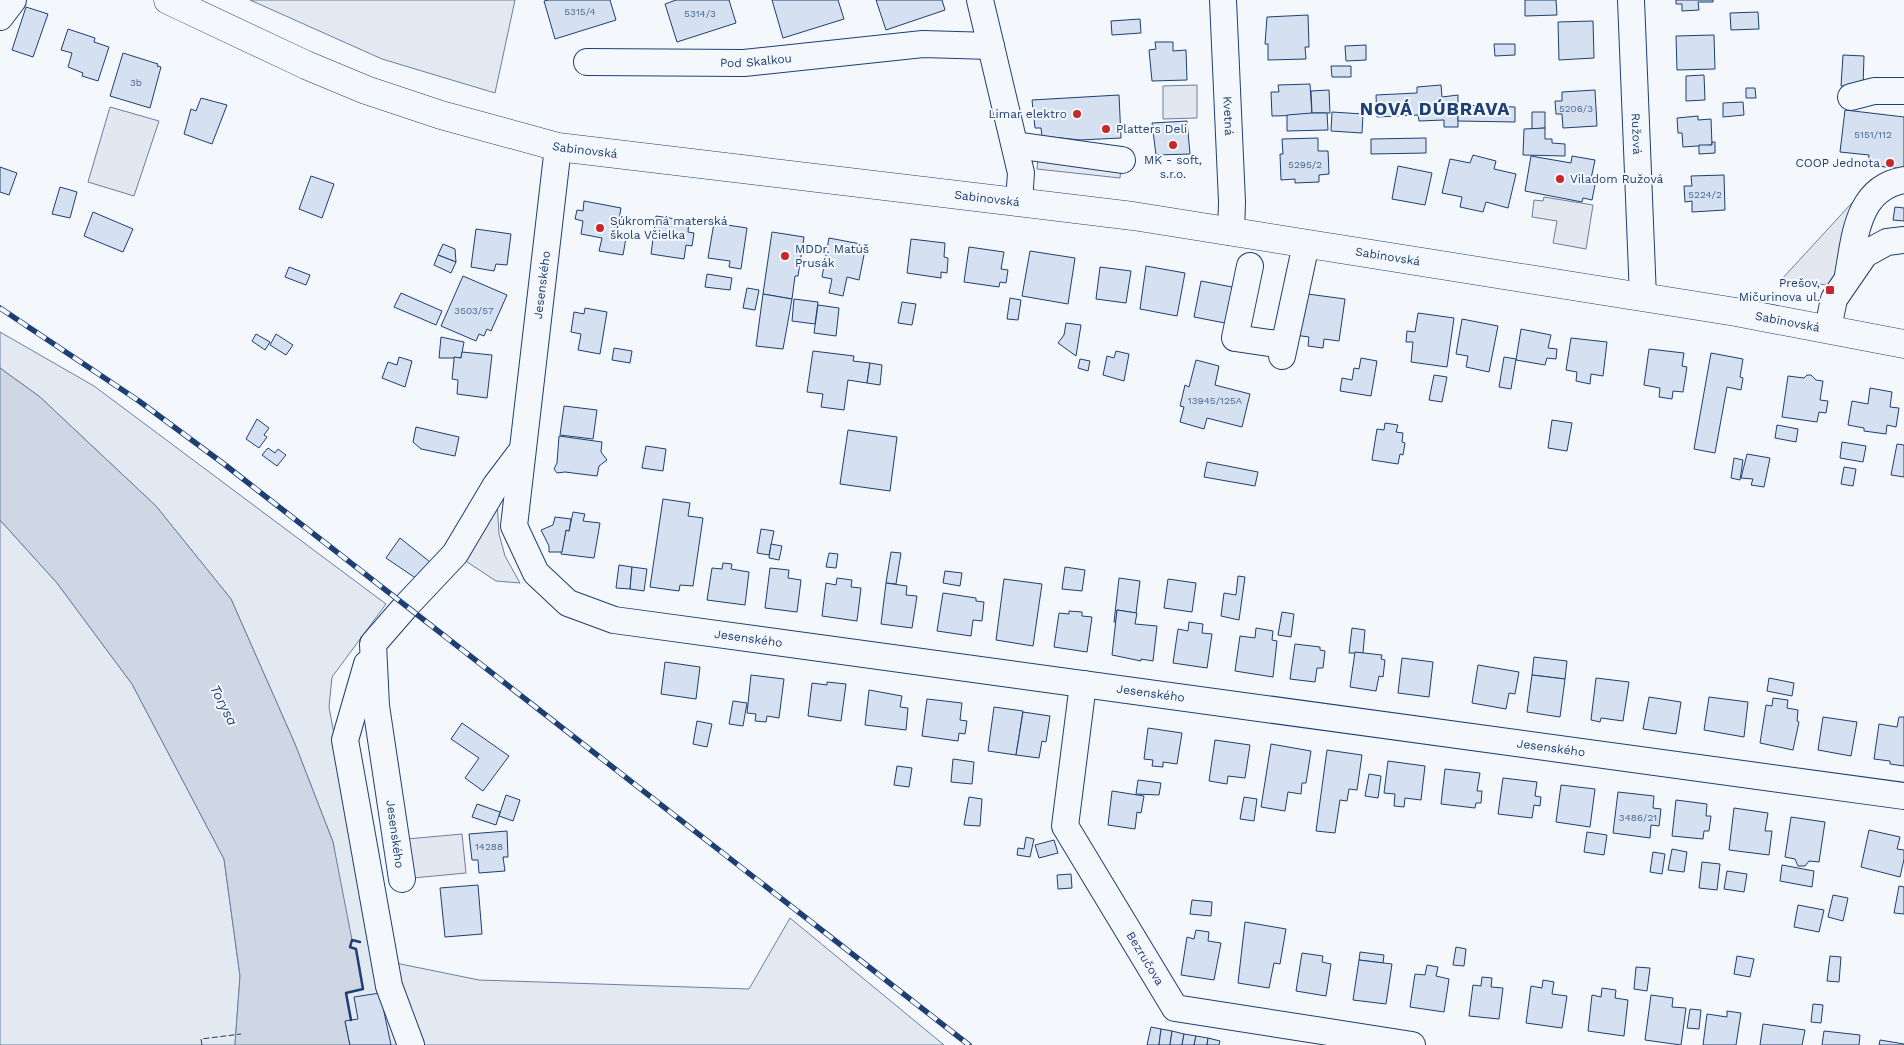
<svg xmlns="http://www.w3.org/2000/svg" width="1904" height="1045" viewBox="0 0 1904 1045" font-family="'Work Sans',sans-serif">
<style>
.green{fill:#e3e9f0;stroke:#687fa3}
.parking{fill:#e3e8f0;stroke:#687fa3}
.water{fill:#cfd7e4;stroke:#687fa3}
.building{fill:#d5e0f0;stroke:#1d3f73}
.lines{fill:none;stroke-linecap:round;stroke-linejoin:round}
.minor-casing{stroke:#1d3f73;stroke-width:28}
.major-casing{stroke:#1d3f73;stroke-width:29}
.minor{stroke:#f4f7fb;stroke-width:26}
.major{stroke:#f4f7fb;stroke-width:28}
.rail-casing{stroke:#1d3f73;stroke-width:5.5}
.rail{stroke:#f4f7fb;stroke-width:4;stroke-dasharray:11;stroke-linecap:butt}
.fence{stroke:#1d3f73;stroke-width:1;stroke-dasharray:6 2.5;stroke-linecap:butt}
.wall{stroke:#1d3f73;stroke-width:2.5}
.poi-dot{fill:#c62828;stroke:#f4f7fb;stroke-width:2}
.labels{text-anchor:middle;stroke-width:4;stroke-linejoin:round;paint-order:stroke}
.number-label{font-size:10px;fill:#4b6792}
.street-label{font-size:12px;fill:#1d3f73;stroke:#f4f7fb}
.poi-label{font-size:12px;fill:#1d3f73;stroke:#f4f7fb;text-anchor:start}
.water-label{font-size:14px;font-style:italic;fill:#1d3f73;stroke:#f4f7fb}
.district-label{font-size:18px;font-weight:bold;letter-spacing:1px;fill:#1d3f73;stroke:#f4f7fb}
</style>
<rect width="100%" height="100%" fill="#f4f7fb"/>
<g class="green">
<path d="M250,0h265l-20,93 -113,-34z"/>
<path d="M0,332l94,54 292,218 -54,73 -3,30 47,252 103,21 270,9 41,-71 154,127h-594l-5,-24 6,-1 -5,-27 16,-4 -12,-42 -17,-105 -38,-98 -64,-145 -75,-93 -116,-109 -40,-29z"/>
<path d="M0,520l57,63 75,101 92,175 16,117 -5,69h-235z"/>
</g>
<g class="parking">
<path d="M1197,85v33l-34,1v-33z"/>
<path d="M110,107l49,14 -25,75 -46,-14z"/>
<path d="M1040,138l83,9 -3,31 -83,-9z"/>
<path d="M1862,192l-25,94 -56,-6z"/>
<path d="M1544,197l49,8 -7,44 -33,-6 4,-22 -25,-4 2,-17 9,1z"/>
<path d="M496,485l3,49 6,22 15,27 -24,-2 -41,-27z"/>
<path d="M462,834l4,39 -64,6 -6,-39z"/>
</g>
<path class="water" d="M0,368l40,29 116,109 75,93 64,145 38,98 19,98 -2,7 6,2 7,40 -17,4 5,27 -6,2 5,23h-115l5,-69 -16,-117 -92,-175 -75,-101 -57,-63z"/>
<g class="building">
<path d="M549,0h61l6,20 -61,19 -11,-38z"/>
<path d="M676,0h53l7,23 -59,19 -12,-38z"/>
<path d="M772,0h66l6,19 -61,19z"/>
<path d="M876,0h66l3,10 -59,20z"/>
<path d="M1525,0h31l1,15 -32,1z"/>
<path d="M1676,0h37v2h-15l1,8 -17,1v-7h-6z"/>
<path d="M26,7l22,7 -15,43 -21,-7z"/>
<path d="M1758,12l1,17 -28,1 -1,-17z"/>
<path d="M1308,15l1,32h-4l1,12 -38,1v-16h-3l2,-27z"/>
<path d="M1140,19l1,14 -29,2 -1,-14z"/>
<path d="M1593,21l1,37 -35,2 -1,-38z"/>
<path d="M68,29l27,9 -1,4 15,5 -11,34 -16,-5 1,-3 -15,-6 4,-14 -11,-3z"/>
<path d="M1714,35l1,34 -38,1 -1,-34z"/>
<path d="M1155,42h18v9l13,-1 1,30 -35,1 -3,-31 7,-1z"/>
<path d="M1494,44h21v11l-20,1z"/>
<path d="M1366,45v15l-20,1 -1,-15z"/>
<path d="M123,53l35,11 -1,2 4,1 -11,41 -40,-12z"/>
<path d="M1843,55l21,1 -1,31 -22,-1z"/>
<path d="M1331,66h20v11h-19z"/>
<path d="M1704,75l1,25 -19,1v-25z"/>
<path d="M1310,84l2,31 -40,1 -1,-24h8l-1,-7z"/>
<path d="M1441,85l1,12 16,-2v32h-14v-7l-25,1 -1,-6 -41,2 -1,-22 41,-2v-6z"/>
<path d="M1746,88h9l1,10h-10z"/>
<path d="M1329,90l1,23h-18l-1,-22z"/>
<path d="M1595,90l2,36 -34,2 -1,-14h-6l-1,-13h7v-9z"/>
<path d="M1119,95l2,43 -41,2 -38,-4 -1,-8h-6l-3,-28z"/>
<path d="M201,98l26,7 -15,39 -28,-10 7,-25 5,2z"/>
<path d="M1743,102l1,13 -21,2v-14z"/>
<path d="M1458,105l57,2v15l-57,-1z"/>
<path d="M1845,110l59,7v52l-36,-4 1,-10 -29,-3z"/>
<path d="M1332,112l31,2 -1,19 -31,-2z"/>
<path d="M1532,112h13v16l-13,1z"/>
<path d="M1312,113h15l1,17 -41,1v-16z"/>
<path d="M1698,116v4l13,-1 1,26 -29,2 -1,-14h-4l-1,-15z"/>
<path d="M1187,121l3,33 -34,1 -4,-32z"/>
<path d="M1545,128v11h7v4l13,1v12l-42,-1 1,-26z"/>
<path d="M1318,138v13h10l1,23 -10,1v7l-24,1v-4l-14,1 -1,-26h3l-1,-15z"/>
<path d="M1426,138v15l-55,1v-15z"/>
<path d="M1712,142h3v11l-16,1v-9h13z"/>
<path d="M1473,155l23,6 -2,8 22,5 -8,34 -22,-6 -3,10 -23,-5 2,-10 -20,-4 8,-34 20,4z"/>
<path d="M1531,156l40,7 1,-7 23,4 -4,19 5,1 -4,20 -9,-2 -1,4 -57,-11z"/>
<path d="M1398,166l34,7 -7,32 -33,-6z"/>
<path d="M0,167l17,6 -8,22 -9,-3z"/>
<path d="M1724,175l1,35 -33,2v-11l-7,1 -1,-16h8l-1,-10z"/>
<path d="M311,176l23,8 -12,34 -23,-9z"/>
<path d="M60,187l17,5 -7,26 -18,-4z"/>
<path d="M584,201l37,7 -5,28 10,2 -3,17 -24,-4 3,-13 -21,-4 2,-13 -8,-2 2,-9 6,1z"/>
<path d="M1895,207l9,1v13l-11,-1z"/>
<path d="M93,212l40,17 -10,23 -39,-16z"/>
<path d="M656,216l33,5 -1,11 6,1 -2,13 -6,-1 -2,14 -33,-5z"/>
<path d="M714,223l33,5 -6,41 -12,-2 1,-6 -22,-3z"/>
<path d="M476,229l35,5 -4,31 -11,-1 -2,7 -23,-4z"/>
<path d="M772,232l32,5 -6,39h-3l-3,23 -29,-5z"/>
<path d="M829,238l37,7 -7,35 -12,-3 -4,19 -14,-3 3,-14 -10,-2z"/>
<path d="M911,239l34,4 -1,14 4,1 -1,15 -6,-1v6l-34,-5z"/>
<path d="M443,244l12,5 1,13 -18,-7z"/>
<path d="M969,247l35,5 -3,17 7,1 -2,13 -6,-1 -1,5 -35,-5z"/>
<path d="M1030,251l45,7 -7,46 -46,-8z"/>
<path d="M438,255l18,7 -5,11 -17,-8z"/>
<path d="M1146,266l39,7 -8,43 -37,-7z"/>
<path d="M289,267l21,8 -4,10 -21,-8z"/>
<path d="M1100,267l31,4 -5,32 -30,-4z"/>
<path d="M707,274l25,4 -2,12 -25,-3z"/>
<path d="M463,276l44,19 -16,36 -4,-2 -3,7 -5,-2 -3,7 -35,-15z"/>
<path d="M1201,281l36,7 -7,36 -36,-7z"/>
<path d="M747,288l12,2 -4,20 -12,-2z"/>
<path d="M401,293l41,18 -6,14 -42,-18z"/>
<path d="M1300,293l45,6 -6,42 -15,-2 -1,9 -15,-2 1,-9 -15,-2z"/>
<path d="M763,294l29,5 -9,50 -27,-3z"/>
<path d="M1010,298l11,2 -3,20 -11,-1z"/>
<path d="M794,299l24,3 -3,22 -23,-3z"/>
<path d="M902,302l14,2 -4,21 -14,-2z"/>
<path d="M818,305l21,3 -3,28 -22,-3z"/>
<path d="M585,308l22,4 -7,42 -22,-4 3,-16 -10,-2 3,-20 10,2z"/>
<path d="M1418,313l36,5 -7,49 -36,-5 2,-20h-7l1,-11 8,1z"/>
<path d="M1462,319l36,7 -9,46 -23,-5 2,-11 -12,-2z"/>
<path d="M1066,323l15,2 -5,31 -18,-13 6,-8z"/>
<path d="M1521,329l30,6 -3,13 9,1 -1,10 -9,-1 -2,7 -29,-5z"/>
<path d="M256,334l14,8 -5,8 -13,-9z"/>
<path d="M276,334l17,11 -7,10 -16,-10z"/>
<path d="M441,337l23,5 -3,16h-22z"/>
<path d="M1571,338l36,4 -4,34 -12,-2 -1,10 -14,-3 1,-9 -11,-2z"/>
<path d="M614,348l18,3 -2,12 -18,-3z"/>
<path d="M1649,349l35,4 -2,13 5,1 -4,25 -10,-1 -1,8 -13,-2 1,-9 -16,-3z"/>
<path d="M813,351l41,5 -1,5 17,2 -3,20 -19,-3 -4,30 -23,-3 2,-13 -16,-2z"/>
<path d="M1116,351l13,3 -5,27 -21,-6 4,-19 7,2z"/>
<path d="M462,352l30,3 -5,43 -30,-4 1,-14 -6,-1 2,-19v-3l7,1z"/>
<path d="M1711,353l32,6 -3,18 3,1 -2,12 -14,-3 -12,66 -21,-4z"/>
<path d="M399,357l13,4 -7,26 -23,-9 6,-16 9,3z"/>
<path d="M1504,357l12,2 -5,30 -12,-2z"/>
<path d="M1361,358l16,3 -6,35 -31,-5 2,-13 10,2 2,-12 5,1z"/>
<path d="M1080,359l10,2 -2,10 -10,-3z"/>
<path d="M1196,360l23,6 -4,19 35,9 -8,33 -35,-9 -3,11 -24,-7 4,-15 -4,-1 5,-21 4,2z"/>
<path d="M870,363l12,2 -2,20 -13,-2z"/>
<path d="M1434,375l13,2 -5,25 -13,-2z"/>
<path d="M1807,375h4l5,5 7,1 -3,19 8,1 -2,12 -7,-1 -2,10 -35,-5 6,-41 16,2z"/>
<path d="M1870,388l22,4 -2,15 9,1 -3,19 -9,-2 -1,9 -22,-3v-3l-16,-3 4,-24 16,3z"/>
<path d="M564,406l33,4 -4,29 -33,-4z"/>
<path d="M257,419l12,9 -5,7 3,2 -8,11 -13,-9z"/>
<path d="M1552,420l20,3 -5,28 -19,-3z"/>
<path d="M1385,423l13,2 -2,7 7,1 -1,9 3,1 -2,12 -3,-1 -2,10 -26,-4 5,-31 7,1z"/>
<path d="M1777,425l21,4 -2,13 -21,-4z"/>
<path d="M416,427l43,10 -4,19 -34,-7 -8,-7z"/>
<path d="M848,430l49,7 -7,54 -50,-7z"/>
<path d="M559,436l43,6 -1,10 6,8 -8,6 -2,10 -32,-4 -8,1 -3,-4 3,-6z"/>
<path d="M1842,442l24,4 -3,16 -23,-4z"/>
<path d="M1897,444l7,1v32l-13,-2z"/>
<path d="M646,446l20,3 -3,22 -21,-3z"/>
<path d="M268,448l7,5 3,-4 8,6 -9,11 -15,-11z"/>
<path d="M1747,454l23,4 -6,29 -13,-2 2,-6 -12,-1z"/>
<path d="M1734,458l9,2 -3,20 -9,-2z"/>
<path d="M1207,462l51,10 -3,14 -51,-9z"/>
<path d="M1844,467l12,2 -3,17 -12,-2z"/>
<path d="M663,499l27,4 -2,13 15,2 -10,68 -13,-1 -1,6 -29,-4z"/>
<path d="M573,512l12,2 -2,7 17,2 -6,35 -33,-4 5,-24 3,1z"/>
<path d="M555,517l16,2 -2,12 -3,-1 -4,22h-13v-6l-8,-16 12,-5z"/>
<path d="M761,529l13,2 -5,24 -12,-2z"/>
<path d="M400,538l30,24 -13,17 -31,-21z"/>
<path d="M771,544l11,2 -3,14 -10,-2z"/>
<path d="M891,552l10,1 -5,31 -10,-1z"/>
<path d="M829,553l9,1 -2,14 -10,-1z"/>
<path d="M723,563l9,1 -1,5 18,3 -4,33 -38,-5 5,-32 10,1z"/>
<path d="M619,565l13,2 -2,22 -14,-1z"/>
<path d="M632,567l15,2 -3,22 -14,-2z"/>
<path d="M1065,567l20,3 -3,21 -20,-2z"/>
<path d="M770,568l19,2 -1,8 13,2 -4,32 -32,-4z"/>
<path d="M945,571l17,2 -2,13 -17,-3z"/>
<path d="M1238,576l7,1 -6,43 -18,-4 3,-23 12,2z"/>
<path d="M837,578l15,2 -1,7 10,1 -4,33 -35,-5 4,-33 10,2z"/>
<path d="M1119,578l21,3 -4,32 -19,-3 -1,12h-2z"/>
<path d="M1004,579l38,5 -9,62 -37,-6z"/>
<path d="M1168,579l28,4 -4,29 -28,-4z"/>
<path d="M886,583l21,3 -1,9 11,1 -5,32 -31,-4z"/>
<path d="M943,593l33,5v3l8,1 -2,19 -9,-1 -2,16 -34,-5z"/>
<path d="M1117,610l20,3 -2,11 22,2 -4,35 -12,-2v2l-29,-6z"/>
<path d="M1069,611l13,1v4l10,1 -5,35 -33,-5 5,-34 10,1z"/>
<path d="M1282,612l12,2 -3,23 -13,-2z"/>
<path d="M1189,622l14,2 -1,9 10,1 -5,34 -34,-5 5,-34 10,2z"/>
<path d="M1256,628l17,3 -1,9 5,1 -4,36 -38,-6 5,-35 15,2z"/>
<path d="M1352,628l13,2 -2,23h-14z"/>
<path d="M1295,644l25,3v3l5,1 -2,17h-6l-2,14 -25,-3z"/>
<path d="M1355,652l27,3 -1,4 4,1 -2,17 -4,-1 -3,15 -26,-4z"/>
<path d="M1534,657l33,4 -2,18 -33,-4z"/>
<path d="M1402,658l31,4 -4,35 -31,-4z"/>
<path d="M665,662l35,5 -4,32 -35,-5z"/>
<path d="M1478,665l41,7 -4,22 -6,-1 -3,16 -34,-6z"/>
<path d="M751,675l33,4 -5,39 -12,-2 -1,6 -11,-1 1,-7 -9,-1z"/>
<path d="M1532,675l33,4 -5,38 -33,-5z"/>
<path d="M1596,678l33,4 -6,39 -22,-3 -1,4 -9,-2z"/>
<path d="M1769,678l25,5 -2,13 -25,-5z"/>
<path d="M827,682l19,2 -5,37 -33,-5 4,-33 15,2z"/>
<path d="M869,690l33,6 -2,11 8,1 -2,22 -41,-5z"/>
<path d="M1649,697l32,5 -5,32 -33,-5z"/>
<path d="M1709,697l39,5 -4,35 -40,-7z"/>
<path d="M1773,698l15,2 -1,8 11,2 -1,11 2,1 -6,28 -33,-7 6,-38 6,1z"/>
<path d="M927,699l35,4 -2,17 7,1 -2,13 -6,-1 -1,8 -36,-5z"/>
<path d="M733,701l14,2 -4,23 -14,-2z"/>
<path d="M994,707l29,4 -7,44 -28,-4z"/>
<path d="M1023,712l27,4 -4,26 -4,-1 -3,17 -23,-3z"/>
<path d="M1823,717l34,5 -6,34 -33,-6z"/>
<path d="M1899,717h5v49l-14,-2v-3l-16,-2 5,-35 18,3z"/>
<path d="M697,721l15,3 -5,23 -14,-3z"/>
<path d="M462,723l47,33 -26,35 -18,-13 14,-20 -28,-19z"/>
<path d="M1148,728l34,5 -5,31 -14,-2v5l-11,-1 1,-6 -9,-1z"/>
<path d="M1215,740l35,5 -5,33 -17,-2 -1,8 -18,-3z"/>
<path d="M1271,744l40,7 -5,32h-4l-1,11 -13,-2 -3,19 -24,-4z"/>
<path d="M1327,750l35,5 -5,35 -8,-1 -2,12 -7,-1 -5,33 -19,-2z"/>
<path d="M953,759l21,3 -2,22 -21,-2z"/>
<path d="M1388,761l37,5 -4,34 -16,-2 -1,9 -10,-1 1,-12 -11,-1z"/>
<path d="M897,766l15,2 -3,19 -15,-2z"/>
<path d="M1445,769l35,4 -3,18h5l-1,12h-5l-1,5 -34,-4z"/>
<path d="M1369,774l12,2 -3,22 -13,-2z"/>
<path d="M1503,778l34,4 -2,14 6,1 -1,9 -6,-1 -2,13 -34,-4z"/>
<path d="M1138,780l23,3 -2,12 -23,-1z"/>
<path d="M1561,785l34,4 -5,38 -34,-5z"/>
<path d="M1112,791l32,5 -3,17 -4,-1 -2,17 -27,-4z"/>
<path d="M1618,792l36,4 -1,12 8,1 -2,17 -8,-1 -1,13 -37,-5z"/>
<path d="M506,795l14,5 -7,21 -14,-5z"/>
<path d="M969,797l13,2 -2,27 -16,-1z"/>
<path d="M1244,797l13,2 -3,22 -14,-2z"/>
<path d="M1676,800l31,4 -1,12h5l-2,15h-5l-1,8 -31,-3z"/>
<path d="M477,804l23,8 -4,13 -24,-8z"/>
<path d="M1734,808l34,5 -3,18h7l-3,24 -40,-5z"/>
<path d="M1791,817l34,5 -6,40 -10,-1 -4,5h-7l-3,-7 -10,-2z"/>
<path d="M1869,830l31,7 -3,12 7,1v9l-4,18 -39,-10z"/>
<path d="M507,831l1,26h-5l2,14 -26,2 -1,-13h-6l-3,-26z"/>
<path d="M1587,832l20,3 -3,20 -20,-3z"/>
<path d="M1026,837l8,2 -4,18 -13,-2 1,-7 6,1z"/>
<path d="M1054,840l4,13 -19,5 -4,-13z"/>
<path d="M1672,849l15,3 -3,20 -16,-2z"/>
<path d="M1653,852l12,2 -3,20 -12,-2z"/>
<path d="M1702,862l18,2 -3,26 -18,-2z"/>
<path d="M1782,865l32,6 -2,16 -32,-6z"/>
<path d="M1727,871l20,3 -3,18 -20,-3z"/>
<path d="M1071,874l1,14 -14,1 -1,-14z"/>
<path d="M478,885l4,49 -37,3 -5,-49z"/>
<path d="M1899,886l5,1v27l-10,-1z"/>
<path d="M1833,895l15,3 -5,23 -15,-4z"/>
<path d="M1192,900l20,2 -1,14 -21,-2z"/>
<path d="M1798,905l26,5 -5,22 -25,-5z"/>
<path d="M1245,922l41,7 -6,35 -6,-1 -5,25 -31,-5z"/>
<path d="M1196,930l13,2 -1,9 13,2 -7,37 -33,-5 6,-38 7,2z"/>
<path d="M1456,947l10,2 -2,17 -11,-1z"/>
<path d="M1360,952l24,3 -1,8 -24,-3z"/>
<path d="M1302,953l21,3 -1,6 9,2 -5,32 -30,-5z"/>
<path d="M1737,956l17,3 -4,18 -16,-3z"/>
<path d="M1830,956l11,1 -2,25 -12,-1z"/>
<path d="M1359,960l33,4 -6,40 -33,-4z"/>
<path d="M1427,965l11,2 -2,9 13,3 -5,33 -34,-5 5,-33 10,1z"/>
<path d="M1636,967l14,1 -3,23 -13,-2z"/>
<path d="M1482,977l10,1 -1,9 12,1 -4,31 -30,-3 4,-31 8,1z"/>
<path d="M1543,980l11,2 -2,12 15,2 -5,32 -36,-5 5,-37 11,2z"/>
<path d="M1602,988l14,2 -1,8 13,2 -4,36 -36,-5 4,-36 9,2z"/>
<path d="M380,993l11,52h-41l-5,-24 13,-2 -4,-22z"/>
<path d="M1651,995l22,3 -1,9 14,1 -5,37 -36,-5z"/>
<path d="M1813,1004l10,1 -2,18 -10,-1z"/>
<path d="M1690,1009l11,1 -2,19 -12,-1z"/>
<path d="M1727,1011l14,2 -5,32h-33l4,-31 20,3z"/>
<path d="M1763,1024l42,6 -3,15h-42z"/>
<path d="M1151,1027l10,2 -2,16h-12z"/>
<path d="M1161,1029l11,2 -2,14h-11z"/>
<path d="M1172,1031l12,3 -2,11h-12z"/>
<path d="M1824,1031l36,4 -1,10h-37z"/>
<path d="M1184,1034l12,2 -2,9h-12z"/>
<path d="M1196,1036l12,2 -1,7h-13z"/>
<path d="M1208,1038l12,3 -1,4h-12z"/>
<path d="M1880,1040l24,4v1h-25z"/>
</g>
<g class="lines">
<g class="minor-casing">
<g id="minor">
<path d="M980,0l41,173 -2,28"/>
<path id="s1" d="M1223,0l9,202 -1,30"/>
<path id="s2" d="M1631,0l12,297"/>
<path d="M0,17l13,-17"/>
<path id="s3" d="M587,62l157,1 179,-19 68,2"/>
<path d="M1851,97l23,-6h30"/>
<path d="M1015,145l107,15"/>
<path id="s4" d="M558,147l-44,379 22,47 32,30 46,17 1290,176"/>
<path d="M1250,266l-15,72 49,7"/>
<path d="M1848,275c7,-38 9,-87 56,-95"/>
<path d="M1828,328l6,-29 31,-45 22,-12 17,-2"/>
<path d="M1282,356l24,-112"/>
<path d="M367,664l-22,76 44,246 22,59"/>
<path id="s5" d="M1083,684l-18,142 110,182 237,37"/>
<path d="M402,879l-26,-173 -3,-62 33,-38 49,-52 41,-69 25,-33"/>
</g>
</g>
<g class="major-casing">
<g id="major">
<path id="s6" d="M168,0l138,65 60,25 75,25 117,32 575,69 603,96 168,32"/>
</g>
</g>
<use href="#minor" class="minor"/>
<use href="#major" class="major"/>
<g class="rail-casing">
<path id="rail" d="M0,308l139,93 85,63 745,581"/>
</g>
<use href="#rail" class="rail"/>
<path class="fence" d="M202,1045l-1,-6 40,-5"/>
<path class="wall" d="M351,1020l-5,-27 17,-4 -7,-40 -6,-2 2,-7 8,2"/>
</g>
<g class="poi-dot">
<circle cx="1077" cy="114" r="5"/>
<circle cx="1106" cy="129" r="5"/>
<circle cx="1173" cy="145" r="5"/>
<circle cx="1890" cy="163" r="5"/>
<circle cx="1560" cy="179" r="5"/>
<circle cx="600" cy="228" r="5"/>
<circle cx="785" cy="256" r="5"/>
<rect x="1825" y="285" width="10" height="10" rx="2.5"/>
</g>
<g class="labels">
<g class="number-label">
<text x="580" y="15">5315/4</text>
<text x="700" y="17">5314/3</text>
<text x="136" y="86">3b</text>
<text x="1576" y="112">5206/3</text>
<text x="1873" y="138">5151/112</text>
<text x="1305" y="168">5295/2</text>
<text x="1705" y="198">5224/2</text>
<text x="474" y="314">3503/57</text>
<text x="1215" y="404">13945/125A</text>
<text x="1638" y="821">3486/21</text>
<text x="489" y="850">14288</text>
</g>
<g class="street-label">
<text dy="4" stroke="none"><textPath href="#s3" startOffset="169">Pod Skalkou</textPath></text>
<text dy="4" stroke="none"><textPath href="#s1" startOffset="116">Kvetná</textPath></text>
<text dy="4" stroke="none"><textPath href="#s2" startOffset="134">Ružová</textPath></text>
<text dy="4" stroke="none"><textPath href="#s6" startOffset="445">Sabinovská</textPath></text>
<text dy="4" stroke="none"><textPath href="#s6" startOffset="850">Sabinovská</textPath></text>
<text dy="4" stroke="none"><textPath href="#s6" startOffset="1255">Sabinovská</textPath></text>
<text transform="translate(542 285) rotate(-83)" y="4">Jesenského</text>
<text dy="4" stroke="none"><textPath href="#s6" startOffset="1660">Sabinovská</textPath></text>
<text dy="4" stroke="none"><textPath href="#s4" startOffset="662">Jesenského</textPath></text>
<text dy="4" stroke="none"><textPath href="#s4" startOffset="1068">Jesenského</textPath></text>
<text dy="4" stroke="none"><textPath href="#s4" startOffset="1472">Jesenského</textPath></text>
<text transform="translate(395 834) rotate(82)" y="4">Jesenského</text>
<text dy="4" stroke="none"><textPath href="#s5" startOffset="298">Bezručova</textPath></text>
</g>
<g class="poi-label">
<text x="1067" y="118" text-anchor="end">Limar elektro</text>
<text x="1116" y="133">Platters Deli</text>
<text x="1173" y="164" text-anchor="middle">MK - soft,<tspan x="1173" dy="14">s.r.o.</tspan></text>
<text x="1880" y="167" text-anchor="end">COOP Jednota</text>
<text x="1570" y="183">Viladom Ružová</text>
<text x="610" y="225">Súkromná materská<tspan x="610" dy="14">škola Včielka</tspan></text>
<text x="795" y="253">MDDr. Matúš<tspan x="795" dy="14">Prusák</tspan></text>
<text x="1820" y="287" text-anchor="end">Prešov,<tspan x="1820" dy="14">Mičurinova ul.</tspan></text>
</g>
<g class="water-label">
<text transform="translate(224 705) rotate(63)" y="5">Torysa</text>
</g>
<g class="district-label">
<text x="1435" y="115">NOVÁ DÚBRAVA</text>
</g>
</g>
</svg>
